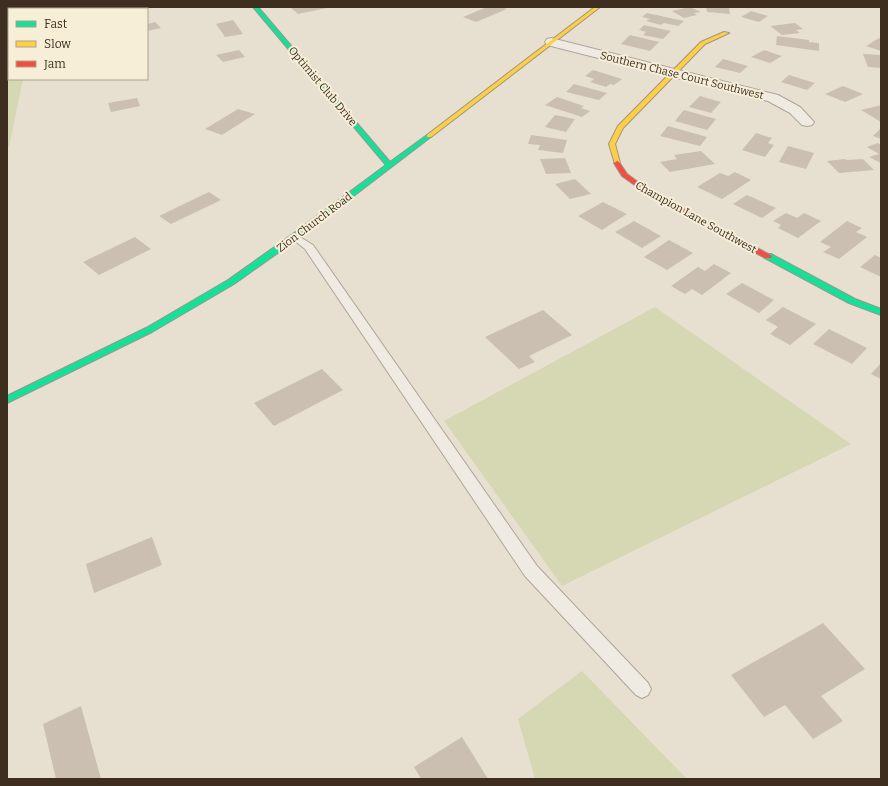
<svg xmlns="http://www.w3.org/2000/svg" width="888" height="786" viewBox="0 0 888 786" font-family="Bitter,serif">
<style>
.green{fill:#d6d7b3}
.building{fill:#cbbfb2}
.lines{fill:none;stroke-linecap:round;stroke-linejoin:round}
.lane-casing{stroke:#ada599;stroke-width:2}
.street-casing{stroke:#ada599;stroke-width:2}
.fast-casing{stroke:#9c958a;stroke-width:2}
.slow-casing{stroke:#9c958a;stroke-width:2}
.jam-casing{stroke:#9c958a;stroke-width:2}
.lane{fill:#efebe3;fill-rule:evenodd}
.street{fill:#efebe3;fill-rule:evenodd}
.fast{fill:#16e098;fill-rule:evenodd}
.slow{fill:#ffcf43;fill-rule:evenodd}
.jam{fill:#f24e42;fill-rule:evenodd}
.labels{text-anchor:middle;stroke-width:4;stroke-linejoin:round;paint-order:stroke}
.far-street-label{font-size:11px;fill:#3d2e20;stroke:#f7eed8}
</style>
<rect width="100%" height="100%" fill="#e7e0d1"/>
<g class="green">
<path d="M7,19h2v60h14l-14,68h-2z"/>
<path d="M655,307l196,137 -289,142 -118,-165z"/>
<path d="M582,671l105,108h-152l-17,-60z"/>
</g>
<g class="building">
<path d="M295,7h32v1l-29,6 -7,-6z"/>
<path d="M487,7h14l6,2 -31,13 -13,-5z"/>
<path d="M690,7l11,5 -7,1 3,2 -13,3 -12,-7z"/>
<path d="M706,7h23l1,7 -23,-2z"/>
<path d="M751,11l17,5 -9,6 -18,-5z"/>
<path d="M647,13l37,8 -6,5 -14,-3 -3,2 -15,-4 4,-2 -8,-2z"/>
<path d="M233,20l10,14 -18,3 -9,-13z"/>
<path d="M155,22l6,6 -14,3v-7z"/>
<path d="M795,23l8,6 -7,1 4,3 -18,2 -12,-9z"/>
<path d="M644,25l27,6 -8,8 -20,-4 3,-3 -7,-2z"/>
<path d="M630,35l29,7 -9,9 -29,-7z"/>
<path d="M777,36l32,4v2l10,1v8l-43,-6z"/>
<path d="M879,38l2,1v12l-15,-5z"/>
<path d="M239,50l6,7 -22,5 -7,-7z"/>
<path d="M764,50l18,6 -12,7 -19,-6z"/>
<path d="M863,54l18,1v13l-13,-1z"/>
<path d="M723,59l25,7 -8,7 -25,-6z"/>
<path d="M593,70l29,9 -8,6 -4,-1 -4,3 -16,-5 4,-3 -9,-3z"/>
<path d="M789,75l26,8 -8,7 -26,-8z"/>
<path d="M574,84l33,9 -8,7 -33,-8z"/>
<path d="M843,86l20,8 -18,8 -20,-8z"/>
<path d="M700,96l21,6 -10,11 -22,-6z"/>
<path d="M557,97l27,9 -3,2 9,3 -8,6 -37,-12z"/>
<path d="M137,98l3,8 -29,6 -3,-9z"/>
<path d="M881,105v17l-20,-12z"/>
<path d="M238,109l17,5 -33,21 -17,-6z"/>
<path d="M684,110l32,9 -9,11 -32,-9z"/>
<path d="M555,115l20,4 -9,13 -21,-5z"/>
<path d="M668,126l39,11 -7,9 -40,-10z"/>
<path d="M881,128v11l-8,-3z"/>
<path d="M756,133l16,5 -4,5 6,2 -9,12 -23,-7z"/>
<path d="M531,135l36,5 -4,13 -25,-3 2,-5 -12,-1z"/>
<path d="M878,143l3,2v18l-12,-6 10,-3 -12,-7z"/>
<path d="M788,146l26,7 -8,16 -27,-7z"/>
<path d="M701,151l14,13 -45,8 -10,-10 17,-3 -3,-4z"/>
<path d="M565,158l6,15 -25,1 -6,-15z"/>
<path d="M845,159l2,1 16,-1 11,11 -35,3 -12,-12z"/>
<path d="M735,172l16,8 -29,19 -25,-12 23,-14 8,3z"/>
<path d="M575,179l16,15 -21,5 -15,-15z"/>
<path d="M209,192l12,8 -50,24 -12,-8z"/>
<path d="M747,195l29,13 -14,10 -29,-14z"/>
<path d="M603,202l24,12 -25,16 -24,-14z"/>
<path d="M786,213l11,5 7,-5 17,8 -23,17 -20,-10 3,-3 -8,-4z"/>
<path d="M634,221l27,15 -19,12 -27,-16z"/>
<path d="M847,221l15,7 -6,4 11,5 -28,22 -16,-7 8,-5 -11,-5z"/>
<path d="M135,237l16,12 -52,26 -16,-13z"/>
<path d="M669,240l24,13 -26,17 -23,-13z"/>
<path d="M875,255l6,3v19l-21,-10z"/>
<path d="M714,264l17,9 -29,22 -10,-6 -7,5 -14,-8 27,-19 7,4z"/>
<path d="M742,283l32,17 -15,13 -33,-19z"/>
<path d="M783,307l33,17 -26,21 -20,-11 8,-7 -12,-7z"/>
<path d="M543,310l29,25 -43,21 6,6 -16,7 -34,-32z"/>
<path d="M829,329l38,19 -15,16 -39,-20z"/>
<path d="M881,363v16l-10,-5z"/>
<path d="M322,369l21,21 -69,36 -20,-23z"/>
<path d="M152,537l10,28 -68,28 -8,-29z"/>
<path d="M823,623l42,46 -44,27 22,25 -30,18 -28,-34 -21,12 -33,-42z"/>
<path d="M81,706l20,73h-45l-13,-55z"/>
<path d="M462,737l26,42h-67l-7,-12z"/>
</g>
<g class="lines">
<g class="lane-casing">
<path id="lane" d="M295,234l18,11 224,321 111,117 3,6 -3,6 -6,3 -6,-3 -111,-119 -220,-327 -15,-12z"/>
</g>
<g class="street-casing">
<path id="street" d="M551,38l227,57 22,12 14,15 -2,3 -5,1 -5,-1 -12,-12 -22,-12 -221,-56 -2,-3 2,-3z"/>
</g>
<g class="fast-casing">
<g id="fast">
<path d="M253,7h5l132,155 37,-27 5,1 -136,104 -62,44 -82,48 -145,71v-7l139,-68 82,-48 62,-44 96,-71z"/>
<path d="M765,254h6l84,45 26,10v6l-32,-12 -84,-45z"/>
</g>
</g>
<g class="slow-casing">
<g id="slow">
<path d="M595,7h5l-169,130h-4v-2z"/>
<path d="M724,32l5,1 -24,11 -82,84 -8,16 5,19 -5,1 -6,-20 9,-18 83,-84z"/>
</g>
</g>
<g class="jam-casing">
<path id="jam" d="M617,161l2,1 8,12 23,17 122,65 -1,2h-6l-119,-65 -24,-17 -8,-13z"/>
</g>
<use href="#lane" class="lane"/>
<use href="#street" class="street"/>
<use href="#fast" class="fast"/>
<use href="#slow" class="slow"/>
<use href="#jam" class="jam"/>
</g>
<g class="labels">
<g class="far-street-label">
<text transform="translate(682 75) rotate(14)" y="4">Southern Chase Court Southwest</text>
<text transform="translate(323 86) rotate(50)" y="4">Optimist Club Drive</text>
<text transform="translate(696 217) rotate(29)" y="4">Champion Lane Southwest</text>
<text transform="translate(314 222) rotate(-37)" y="4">Zion Church Road</text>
</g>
</g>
<rect width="888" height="786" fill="none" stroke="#3d2e20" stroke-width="16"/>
<rect x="8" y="8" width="140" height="72" fill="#f7eed8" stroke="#ada18e"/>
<rect x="16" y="21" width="20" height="6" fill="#16e098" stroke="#ada18e"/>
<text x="44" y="28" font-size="12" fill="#3d2e20">Fast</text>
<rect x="16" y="41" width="20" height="6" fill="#ffcf43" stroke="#ada18e"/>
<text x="44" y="48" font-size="12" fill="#3d2e20">Slow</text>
<rect x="16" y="61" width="20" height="6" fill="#f24e42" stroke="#ada18e"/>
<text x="44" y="68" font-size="12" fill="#3d2e20">Jam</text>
</svg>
